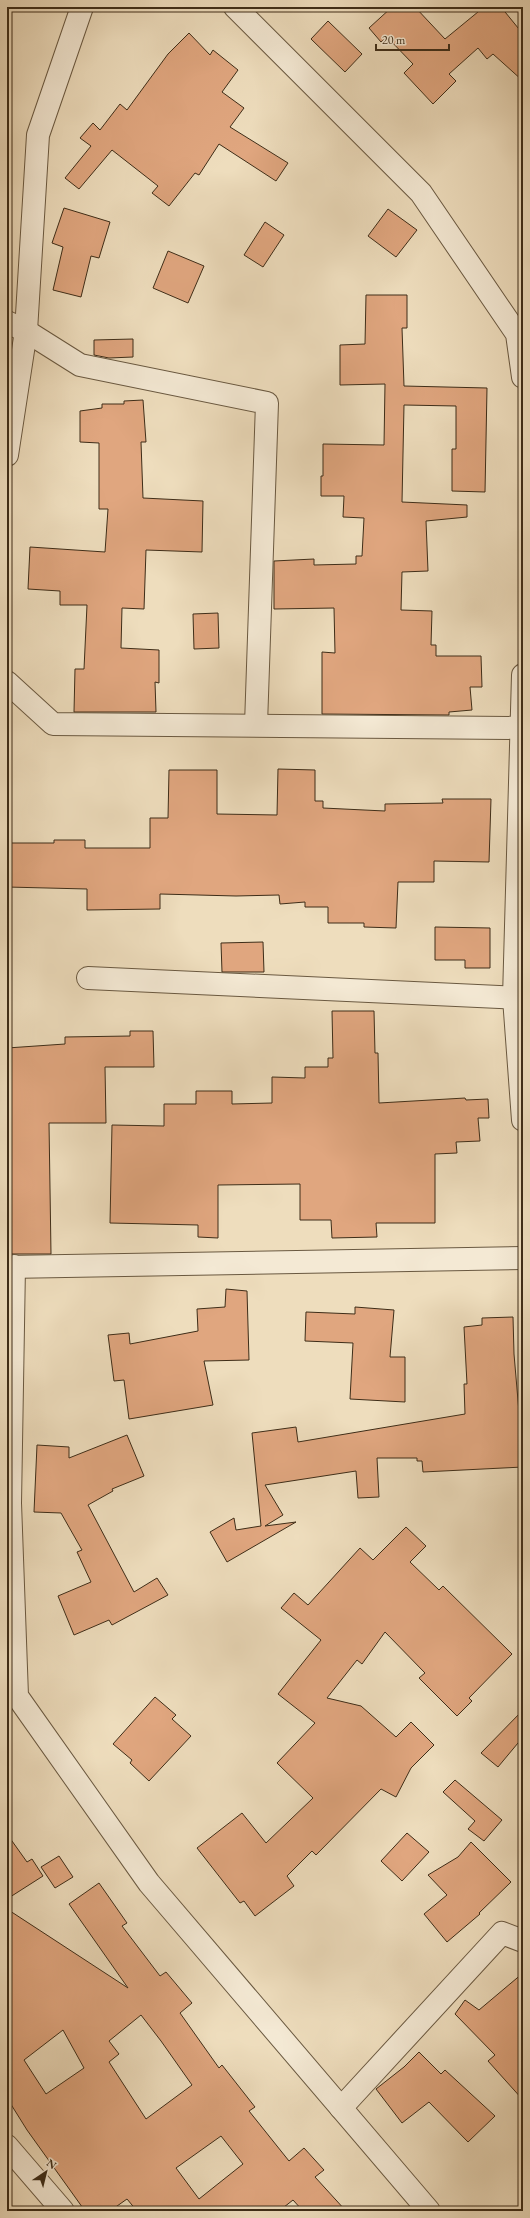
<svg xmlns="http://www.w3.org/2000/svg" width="530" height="2218" viewBox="0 0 530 2218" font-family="'EB Garamond',serif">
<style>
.building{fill:#e0a67f;stroke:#3e2d18;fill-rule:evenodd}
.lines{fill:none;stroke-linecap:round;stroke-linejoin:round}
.minor-casing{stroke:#6a5941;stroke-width:24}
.minor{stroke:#f4e9d4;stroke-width:22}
</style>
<rect width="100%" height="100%" fill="#eeddbd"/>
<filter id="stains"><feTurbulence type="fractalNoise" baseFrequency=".005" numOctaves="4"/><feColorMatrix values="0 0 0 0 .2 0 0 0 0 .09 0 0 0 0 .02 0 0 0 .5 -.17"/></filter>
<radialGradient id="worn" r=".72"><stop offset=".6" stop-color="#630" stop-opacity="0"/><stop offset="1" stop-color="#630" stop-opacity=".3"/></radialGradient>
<g class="building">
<path d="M392,7h23l30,32 39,-32h17l22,27v47l-30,-27 -6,5 -9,-11 -29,26 7,7 -23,23 -29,-31 9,-9 -26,-27 -6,5 -12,-14z"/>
<path d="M328,21l34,33 -17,18 -34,-33z"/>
<path d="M189,33l21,22 3,-5 25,20 -16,22 22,16 -14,19 58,36 -12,18 -57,-37 -20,31 -4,-2 -26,33 -17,-13 6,-7 -46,-36 -33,39 -14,-11 26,-32 -11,-8 13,-15 7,7 20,-26 7,6 41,-56z"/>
<path d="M64,208l46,14 -11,36 -8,-2 -10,41 -28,-7 10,-43 -11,-4z"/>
<path d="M388,209l29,21 -21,27 -28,-21z"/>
<path d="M265,222l19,13 -21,32 -19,-12z"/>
<path d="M168,251l36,15 -16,37 -35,-15z"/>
<path d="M366,295h41v33h-5l2,58 83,2 -2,104 -33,-1v-42h4v-43l-52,-1 -2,97 65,3v12l-41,4 2,50 -26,1 -1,38 31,1 -1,34h5v11h45l1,31h-12l2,23 -23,2v3l-127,-1v-62l13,1 -1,-45 -60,1v-48l40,-2v6l42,-1v-8h6l2,-38 -21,-1 1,-21h-23v-20h2v-32l61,1 1,-61 -45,1v-40l25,-1z"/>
<path d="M133,339v18l-24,1 -15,-3v-15z"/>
<path d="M143,400l3,42h-5l2,56 60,3 -1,51 -56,-2 -2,59 -22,-1 -1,40 38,2v33l-4,-1 1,30h-82l1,-43h9l3,-64h-27v-14l-32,-2 2,-42 75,5 3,-43h-9v-66l-19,-1v-31l22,-3v-4h22v-3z"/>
<path d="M218,613l1,35 -25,1 -1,-35z"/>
<path d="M278,769l37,1v31h8v7l62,3v-7l58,-1 -1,-4h49l-2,63 -55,-1v21h-36l-2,46 -32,-1v-4h-36v-16h-23v-5l-25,2 -1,-9 -43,1 -76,-2v15l-73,1v-21l-80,-2v-44h47v-3h31v8h65v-30h18l1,-48h48v44l60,1z"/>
<path d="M435,927l55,1v40h-25v-8h-30z"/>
<path d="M263,942l1,30h-42l-1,-29z"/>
<path d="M332,1011h42l1,42h3l1,50 86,-5 1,2 22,-1 1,19h-11l2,23 -24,1 1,11 -22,1v69h-59l1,14 -45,1 -1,-18h-31v-36l-82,1v53l-20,-1v-12l-88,-2 2,-98 52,1v-22h32v-13h36v13l40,-1v-26l33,1v-11h23v-9h5z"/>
<path d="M130,1031h23l1,36h-49l1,56h-57l2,131h-44v-206l58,-4v-7l65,-1z"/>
<path d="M226,1289l21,2 2,69 -45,1 9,44 -84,14 -5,-39 -10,1 -6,-46 21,-2 1,11 68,-13 -1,-22 28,-2z"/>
<path d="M355,1307l39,3 -4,47h15v45l-55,-3 3,-56 -48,-2 1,-29 49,2z"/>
<path d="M513,1317l1,37 6,70h3v43l-100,5 -1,-11h-5v-3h-40l2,39 -21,1 -2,-27 -91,14 18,30 -18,11 31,-4 -69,40 -17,-30 24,-14 2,12 25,-4 -9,-93 44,-6 2,15 167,-28 -1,-30h3l-3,-57 18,-2v-7z"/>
<path d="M127,1435l17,41 -32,13 1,2 -25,14 46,87 23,-14 11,17 -56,30 -3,-5 -35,15 -16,-39 33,-14 -14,-30 5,-2 -21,-37 -27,-1 3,-67 32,2v11z"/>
<path d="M406,1527l20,19 -16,16 29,28 4,-4 69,68 -43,44 3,3 -15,15 -38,-38 6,-5 -40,-41 -23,32 -5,-4 -30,38 34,8 35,31 15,-15 23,23 -23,23 -15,29 -15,-8 -65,66 -4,-4 -25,25 7,10 -39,30 -11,-15 -4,2 -43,-55 45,-35 24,30 47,-45 -36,-35 38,-40 -37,-29 43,-54 -40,-32 13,-15 14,12 52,-57 13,12z"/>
<path d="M155,1697l21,18 -4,4 19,17 -42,45 -19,-18 2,-3 -19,-16z"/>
<path d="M523,1710v27l-25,30 -17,-14z"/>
<path d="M455,1780l47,40 -18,21 -16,-12 7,-8 -32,-29z"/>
<path d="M407,1833l22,19 -27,29 -21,-20z"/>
<path d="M7,1834l20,28 5,-3 11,17 -36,23z"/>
<path d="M471,1842l40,40 -32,31 1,1 -33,28 -23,-28 23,-19 -19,-20 30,-18z"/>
<path d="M59,1856l14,21 -18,11 -14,-21z"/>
<path d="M99,1883l28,40 -5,3 38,50 6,-4 26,31 -12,10 39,55 3,-3 33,42 -6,4 40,50 15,-13 20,22 -9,7 31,34h-43l-10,-11 -14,11h-142l-10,-12 -17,12h-25l-58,-81 -20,-32v-189l121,79 -59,-84zM141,2015l20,26 31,44 -46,34 -37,-57 10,-8 -10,-13zM63,2030l21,38 -38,26 -22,-34zM221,2136l22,28 -44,35 -23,-31z"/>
<path d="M523,1973v127l-35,-39 7,-6 -40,-41 10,-14 14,10z"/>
<path d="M419,2052l22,22 4,-4 50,46 -27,26 -39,-40 -27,21 -26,-34 28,-22z"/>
</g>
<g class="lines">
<g class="minor-casing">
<g id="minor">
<path d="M235,7l186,186 96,141 6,43"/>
<path d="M7,322l19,9 54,34 187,38 -11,322"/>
<path d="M7,455l19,-124 12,-196 44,-128"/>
<path d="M523,675l-9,323 9,122"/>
<path d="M7,682l46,42 470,4"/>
<path d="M88,978l435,20"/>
<path d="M14,1266l-4,237 7,193 132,187 280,328"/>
<path d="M7,1267l516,-9"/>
<path d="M341,2108l161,-175 21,8"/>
<path d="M7,2146l56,65"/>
</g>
</g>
<use href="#minor" class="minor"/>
</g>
<rect width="530" height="2218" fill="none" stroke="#eeddbd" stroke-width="24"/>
<rect x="8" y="8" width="514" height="2202" fill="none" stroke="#3e2d18" stroke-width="2"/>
<rect x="12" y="12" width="506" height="2194" fill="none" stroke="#3e2d18"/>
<g transform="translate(46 2172) rotate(35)" stroke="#f4e9d4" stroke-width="3" paint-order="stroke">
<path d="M0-3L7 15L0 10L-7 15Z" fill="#3e2d18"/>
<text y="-6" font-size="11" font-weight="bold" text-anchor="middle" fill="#3e2d18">N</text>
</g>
<path d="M376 44v6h73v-6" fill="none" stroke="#3e2d18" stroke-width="2"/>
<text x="382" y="44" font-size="12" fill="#3e2d18" stroke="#f4e9d4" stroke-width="3" paint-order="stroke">20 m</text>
<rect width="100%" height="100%" filter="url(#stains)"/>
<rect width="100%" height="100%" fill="url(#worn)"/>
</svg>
